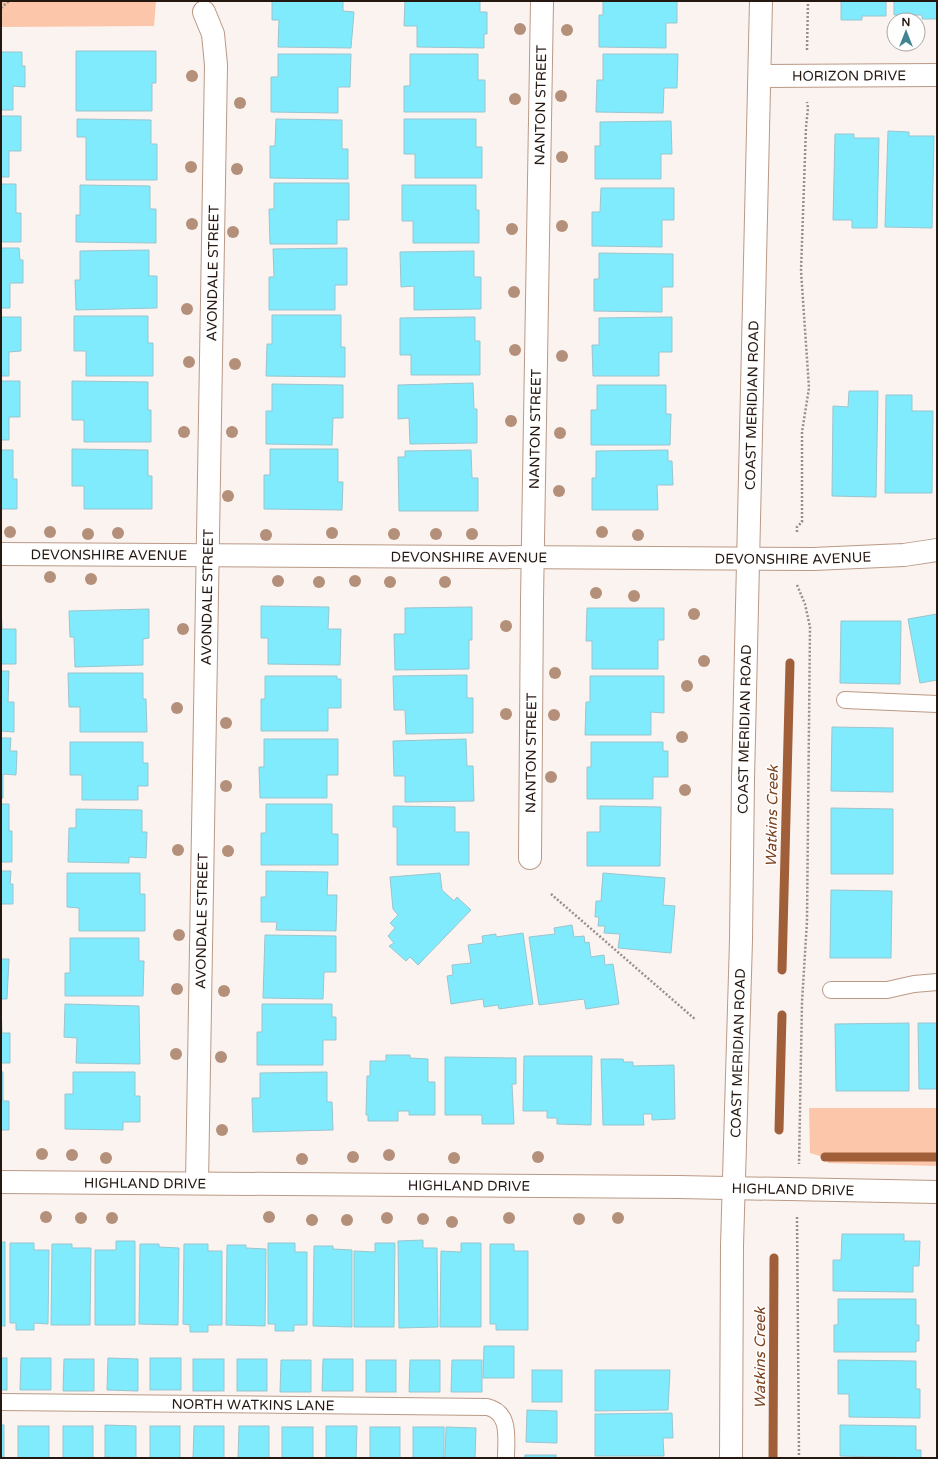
<svg xmlns="http://www.w3.org/2000/svg" width="938" height="1459" viewBox="0 0 938 1459" font-family="'Varela Round',sans-serif">
<style>
.green{fill:#fbc6a9}
.lines{fill:none;stroke-linecap:round;stroke-linejoin:round}
.stream{stroke:#a05f39;stroke-width:9}
.building{fill:#81ebfe;stroke:#99c5ce}
.service-casing{stroke:#ba9986;stroke-width:18}
.minor-casing{stroke:#ba9986;stroke-width:24}
.tertiary-casing{stroke:#ba9986;stroke-width:24}
.secondary-casing{stroke:#ba9986;stroke-width:24}
.path{stroke:#988e89;stroke-width:2.5;stroke-dasharray:2 2;stroke-linecap:butt}
.service{stroke:#fff;stroke-width:16}
.minor{stroke:#fff;stroke-width:22}
.tertiary{stroke:#fff;stroke-width:22}
.secondary{stroke:#fff;stroke-width:22}
.tree{fill:#b4907a}
.labels{text-anchor:middle;stroke-width:3;stroke-linejoin:round;paint-order:stroke}
.street-label{font-size:14px;fill:#251811;stroke:#fff}
.water-label{font-size:15px;font-style:italic;fill:#7c421e;stroke:#fff}
</style>
<rect width="100%" height="100%" fill="#fbf3ef"/>
<g class="green">
<path d="M1,1h155l-2,25 -153,1z"/>
<path d="M809,1108h128v58l-109,-3 -1,-5 -17,-5z"/>
</g>
<g class="lines">
<g class="stream">
<path d="M782,970l8,-307"/>
<path d="M779,1130l3,-115"/>
<path d="M825,1157h112"/>
<path d="M773,1458l1,-200"/>
</g>
</g>
<g class="building">
<path d="M272,1h71v10l11,1 -3,36 -73,-1 1,-27h-7z"/>
<path d="M405,1h75v11h7v22h-3v14l-67,-1v-21h-13z"/>
<path d="M603,1h74v22h-11v25l-67,-1v-32h4z"/>
<path d="M841,1h45v15h-24v4h-21z"/>
<path d="M894,1h43v18h-15v-4h-28z"/>
<path d="M76,51h80v32h-4v28h-76z"/>
<path d="M1,52h21v14h3v21l-12,-1v24h-12z"/>
<path d="M278,54h73l-1,33h-12v26l-67,-1v-35h7z"/>
<path d="M410,54h68v26h7v32h-81v-26h6z"/>
<path d="M603,54h75l-1,34h-13l-1,25 -67,-1 1,-32h6z"/>
<path d="M1,116h20v35h-12v26h-8z"/>
<path d="M77,119l74,1v24h6v36h-71v-43h-9z"/>
<path d="M276,119l66,1v29h6v30l-78,-1v-32h5z"/>
<path d="M404,119h72v28h6v31h-67v-24h-11z"/>
<path d="M671,121l1,33h-11v25h-66v-33h5v-24z"/>
<path d="M888,131l21,1v4h25l-2,92 -47,-1z"/>
<path d="M835,134h19v4h25l-2,90h-25v-8h-19z"/>
<path d="M274,183h75v37h-12v24h-67l-1,-35h5z"/>
<path d="M1,184h15v29h5v29h-20z"/>
<path d="M80,185l70,1v23h6v34l-80,-1v-27h4z"/>
<path d="M402,185h74v25h3v33h-66v-22h-11z"/>
<path d="M601,188h73v32h-12v27l-70,-1v-34h8z"/>
<path d="M1,248h18l1,12h3v23h-13v25h-9z"/>
<path d="M347,248v37h-12v25h-66v-33h5l-1,-28z"/>
<path d="M149,250v26h8v32l-81,2 -1,-30h5v-29z"/>
<path d="M474,251v26h7v32l-67,1v-24l-13,1 -1,-35z"/>
<path d="M599,253l74,1v33h-11v25l-68,-1v-32h5z"/>
<path d="M272,315h69v32h4v30l-79,-1 1,-32h5z"/>
<path d="M74,316h74v27h5v33h-67v-25h-12z"/>
<path d="M1,317h20v34l-12,1v24h-8z"/>
<path d="M475,317v24h5v34h-69v-20h-11v-37z"/>
<path d="M672,317v35h-13v24h-66l-1,-31h7v-27z"/>
<path d="M1,381h19v36h-11v23h-8z"/>
<path d="M72,381l76,1v28h3v32h-67v-22h-12z"/>
<path d="M473,383l1,26h3v34l-67,1 -1,-26 -11,1v-34z"/>
<path d="M272,384l71,1v33h-10l-1,27 -66,-1v-33h6z"/>
<path d="M597,385h69v29h5l-1,31h-79v-35h6z"/>
<path d="M849,391h29l-2,106 -44,-1 1,-90 15,1z"/>
<path d="M886,395h26v16h21l-1,82h-47z"/>
<path d="M72,449l76,1v26h4v33h-68v-23h-12z"/>
<path d="M270,449h68v33h5l-1,28 -78,-1v-34h6z"/>
<path d="M1,450h12v29h4v30h-16z"/>
<path d="M471,450l1,28h6v33h-79l-1,-54h7v-6z"/>
<path d="M668,450v11h4l1,24h-16l1,25h-66v-32h4v-27z"/>
<path d="M1,605l1,24h14v35h-15z"/>
<path d="M261,606l68,1 -1,22h13l-1,36 -72,-1v-26h-7z"/>
<path d="M472,607v33h-3v29l-74,1 -1,-36h11v-26z"/>
<path d="M587,608h77v32h-6v29h-66v-28h-6z"/>
<path d="M149,609v29l-6,1v26l-68,2 -1,-30h-4l-1,-26z"/>
<path d="M937,614v66l-17,3 -12,-64z"/>
<path d="M841,621h60l-1,63 -60,-1z"/>
<path d="M1,671h8l-1,31h6v30l-13,-1z"/>
<path d="M68,673h75v26h3l1,33h-67v-25h-11z"/>
<path d="M467,675v23h6v35l-67,1 -1,-24h-11l-1,-34z"/>
<path d="M265,676h72v3h4v29h-13v23h-67v-32h4z"/>
<path d="M590,676h74v37l-13,-1v23h-66l1,-33h4z"/>
<path d="M832,727l61,1v64l-62,-1z"/>
<path d="M1,738h10l-1,13h7l-1,24 -13,-1v24h-2z"/>
<path d="M264,739h74v36h-11v23h-67l-1,-31h5z"/>
<path d="M466,739l1,27h6l1,35 -69,1v-26h-11l-1,-35z"/>
<path d="M70,742h73v21h5v23h-10v14h-56v-25h-12z"/>
<path d="M591,742h72v9h5v26h-15v22h-66v-32h4z"/>
<path d="M1,804h8v27h3v31h-11z"/>
<path d="M266,804h66v30h6v31h-77v-32h5z"/>
<path d="M393,806l62,1v25h14v33h-72v-38h-4z"/>
<path d="M600,806l61,1 -1,59h-73v-34h13z"/>
<path d="M831,808l62,1v65h-62z"/>
<path d="M76,809l66,1v22h5l-1,26 -17,-1v6l-61,-1 1,-34h7z"/>
<path d="M1,871h10l-1,13h3v20h-12v12z"/>
<path d="M266,871l62,1 -1,23h10l-1,36 -60,-1 1,-8h-16v-25h5z"/>
<path d="M67,873h73v21h5v37h-66v-23l-12,-1z"/>
<path d="M440,873l2,17 12,11 3,-4 14,13 -53,55 -8,-8 -4,4 -17,-15 5,-3 -6,-7 7,-8 -5,-5 8,-8 -5,-6 -3,-32z"/>
<path d="M603,873l62,5 -2,27 12,1 -4,47 -53,-5 2,-14 -16,-1 1,-7h-7l1,-9h-4l1,-16h5z"/>
<path d="M831,890l61,1 -1,67h-61z"/>
<path d="M572,925l2,12 10,-1 1,7 4,-1 2,15 13,-2 1,10 8,-1 6,40 -33,5 -2,-10 -45,6 -10,-68 26,-3 -1,-6z"/>
<path d="M523,933l10,71 -34,5 -1,-4 -14,2 -1,-8 -32,5 -4,-28 6,-1 -1,-10 19,-2 -3,-18 15,-2 -1,-7 14,-2v3z"/>
<path d="M265,935l71,1v36h-12l-1,27 -60,-1z"/>
<path d="M70,938h69v23h5l-1,35h-78v-23h5z"/>
<path d="M1,959h8l-2,40h-6z"/>
<path d="M1,1004l1,29h8v30h-9z"/>
<path d="M65,1004l74,2 1,58 -64,-1 1,-25 -13,-1z"/>
<path d="M262,1004h70v13h4v23h-13v25h-66v-33h5z"/>
<path d="M909,1023v68h-73l-1,-67z"/>
<path d="M918,1023h19v66h-18z"/>
<path d="M386,1055h24v3l18,1v23h7v33h-26v-4h-11v10h-30v-6h-2l1,-39h3v-15h16z"/>
<path d="M524,1056h68l-1,69 -34,-1v-6h-10v-7h-24z"/>
<path d="M445,1057l71,1v26h-4l2,40h-32v-9h-37z"/>
<path d="M601,1059h22l1,3h9v4l41,-1 1,54 -23,1v-6h-9l1,11h-41z"/>
<path d="M1,1071l2,1v29h6v29h-8z"/>
<path d="M73,1072h62v24h5v26h-17v8l-58,-1v-35h8z"/>
<path d="M327,1072v30h5l1,28 -80,2 -1,-34h8v-25z"/>
<path d="M842,1234h62v7h16l-1,25h-6v26l-80,-1v-31h8z"/>
<path d="M423,1240v8h14l1,79 -39,1 -1,-87z"/>
<path d="M116,1241h19v84h-40v-75h21z"/>
<rect x="1" y="1242" width="4" height="84"/>
<path d="M10,1243h24v7h15l-1,74 -14,-1v7h-18v-7h-6z"/>
<path d="M268,1243h27v9h12v73h-13v6h-19v-7h-7z"/>
<path d="M375,1243h20l-1,84h-40v-76l21,1z"/>
<path d="M461,1243h20v84h-41l1,-76 20,1z"/>
<path d="M52,1244h20v4h19l-1,77h-39z"/>
<path d="M140,1244h19v3l20,1 -1,77 -39,-1z"/>
<path d="M184,1244h24v7h14v74h-14v7h-18v-7l-7,-1z"/>
<path d="M490,1244h24v7h14v79h-32v-6h-6z"/>
<path d="M227,1245h19v3l20,1 -1,77 -39,-1z"/>
<path d="M314,1246h19v3l19,1v77l-39,-1z"/>
<path d="M838,1299h78v26h3v16h-3v11h-82v-27h4z"/>
<path d="M484,1346h30v32h-31z"/>
<rect x="1" y="1358" width="6" height="32"/>
<path d="M21,1358h30v32h-31z"/>
<path d="M108,1358l30,1v32l-31,-1z"/>
<rect x="150" y="1358" width="31" height="32"/>
<path d="M64,1359h30v32h-31z"/>
<rect x="193" y="1359" width="31" height="32"/>
<rect x="237" y="1359" width="30" height="32"/>
<path d="M323,1359h30v32h-31z"/>
<path d="M281,1360h30v32h-31z"/>
<rect x="366" y="1360" width="30" height="32"/>
<path d="M410,1360h30v32h-31z"/>
<path d="M452,1360h30v32h-31z"/>
<path d="M838,1360l78,1v28h4v29l-71,-1v-23h-11z"/>
<rect x="532" y="1370" width="30" height="32"/>
<path d="M595,1370h75l-2,40 -73,1z"/>
<path d="M527,1410l30,1v32l-31,-1z"/>
<path d="M672,1413l1,25h-10l1,18h-69v-42z"/>
<rect x="1" y="1425" width="3" height="32"/>
<path d="M105,1425l31,1v32l-31,-1z"/>
<path d="M840,1425l76,1v24h5v8l-81,-2z"/>
<rect x="18" y="1426" width="31" height="32"/>
<rect x="63" y="1426" width="30" height="32"/>
<rect x="150" y="1426" width="30" height="32"/>
<path d="M194,1426h30v32h-31z"/>
<path d="M239,1426h30v32h-31z"/>
<path d="M326,1426h31l-1,32h-30z"/>
<rect x="282" y="1427" width="31" height="31"/>
<rect x="370" y="1427" width="30" height="31"/>
<rect x="413" y="1427" width="31" height="31"/>
<path d="M446,1427l30,1 -1,30h-30z"/>
<rect x="525" y="1455" width="31" height="3"/>
</g>
<g class="lines">
<g class="service-casing">
<g id="service">
<path d="M845,700l92,4"/>
<path d="M831,990h56l27,-6 23,-2"/>
<path id="s1" d="M1,1402l486,5c24,5 19,32 19,51"/>
</g>
</g>
<g class="minor-casing">
<g id="minor">
<path id="s2" d="M760,76l177,-1"/>
<path id="s3" d="M1,554l812,5 91,-4 33,-5"/>
<path id="s4" d="M530,858l2,-258 10,-599"/>
<path id="s5" d="M197,1183l19,-1118 -3,-31 -9,-22"/>
</g>
</g>
<g class="tertiary-casing">
<g id="tertiary">
<path id="s6" d="M1,1182l678,5 258,5"/>
</g>
</g>
<g class="secondary-casing">
<g id="secondary">
<path id="s7" d="M731,1458l1,-212 9,-306 2,-161 18,-778"/>
</g>
</g>
<g class="path">
<path d="M1,8l8,-7"/>
<path d="M807,50l1,-49"/>
<path d="M797,532v-5l5,-5v-90l7,-44 -8,-117 5,-144 2,-19 -1,-6"/>
<path d="M797,585l8,19 5,23 -3,294 -5,81 -3,162"/>
<path d="M551,894l145,126"/>
<path d="M797,1217l2,241"/>
</g>
<use href="#service" class="service"/>
<use href="#minor" class="minor"/>
<use href="#tertiary" class="tertiary"/>
<use href="#secondary" class="secondary"/>
</g>
<g class="tree">
<circle cx="520" cy="29" r="6"/>
<circle cx="567" cy="30" r="6"/>
<circle cx="192" cy="76" r="6"/>
<circle cx="561" cy="96" r="6"/>
<circle cx="515" cy="99" r="6"/>
<circle cx="240" cy="103" r="6"/>
<circle cx="562" cy="157" r="6"/>
<circle cx="191" cy="167" r="6"/>
<circle cx="237" cy="169" r="6"/>
<circle cx="192" cy="224" r="6"/>
<circle cx="562" cy="226" r="6"/>
<circle cx="512" cy="229" r="6"/>
<circle cx="233" cy="232" r="6"/>
<circle cx="514" cy="292" r="6"/>
<circle cx="187" cy="309" r="6"/>
<circle cx="515" cy="350" r="6"/>
<circle cx="562" cy="356" r="6"/>
<circle cx="189" cy="362" r="6"/>
<circle cx="235" cy="364" r="6"/>
<circle cx="511" cy="421" r="6"/>
<circle cx="184" cy="432" r="6"/>
<circle cx="232" cy="432" r="6"/>
<circle cx="560" cy="433" r="6"/>
<circle cx="559" cy="491" r="6"/>
<circle cx="228" cy="496" r="6"/>
<circle cx="10" cy="532" r="6"/>
<circle cx="50" cy="532" r="6"/>
<circle cx="602" cy="532" r="6"/>
<circle cx="118" cy="533" r="6"/>
<circle cx="332" cy="533" r="6"/>
<circle cx="88" cy="534" r="6"/>
<circle cx="394" cy="534" r="6"/>
<circle cx="436" cy="534" r="6"/>
<circle cx="472" cy="534" r="6"/>
<circle cx="266" cy="535" r="6"/>
<circle cx="638" cy="535" r="6"/>
<circle cx="50" cy="577" r="6"/>
<circle cx="91" cy="579" r="6"/>
<circle cx="278" cy="581" r="6"/>
<circle cx="355" cy="581" r="6"/>
<circle cx="319" cy="582" r="6"/>
<circle cx="390" cy="582" r="6"/>
<circle cx="445" cy="582" r="6"/>
<circle cx="596" cy="593" r="6"/>
<circle cx="634" cy="596" r="6"/>
<circle cx="694" cy="614" r="6"/>
<circle cx="506" cy="626" r="6"/>
<circle cx="183" cy="629" r="6"/>
<circle cx="704" cy="661" r="6"/>
<circle cx="555" cy="673" r="6"/>
<circle cx="687" cy="686" r="6"/>
<circle cx="177" cy="708" r="6"/>
<circle cx="506" cy="714" r="6"/>
<circle cx="554" cy="715" r="6"/>
<circle cx="226" cy="723" r="6"/>
<circle cx="682" cy="737" r="6"/>
<circle cx="551" cy="777" r="6"/>
<circle cx="226" cy="786" r="6"/>
<circle cx="685" cy="790" r="6"/>
<circle cx="178" cy="850" r="6"/>
<circle cx="228" cy="851" r="6"/>
<circle cx="179" cy="935" r="6"/>
<circle cx="177" cy="989" r="6"/>
<circle cx="224" cy="991" r="6"/>
<circle cx="176" cy="1054" r="6"/>
<circle cx="221" cy="1057" r="6"/>
<circle cx="222" cy="1130" r="6"/>
<circle cx="42" cy="1154" r="6"/>
<circle cx="72" cy="1155" r="6"/>
<circle cx="389" cy="1155" r="6"/>
<circle cx="353" cy="1157" r="6"/>
<circle cx="538" cy="1157" r="6"/>
<circle cx="106" cy="1158" r="6"/>
<circle cx="454" cy="1158" r="6"/>
<circle cx="302" cy="1159" r="6"/>
<circle cx="46" cy="1217" r="6"/>
<circle cx="269" cy="1217" r="6"/>
<circle cx="81" cy="1218" r="6"/>
<circle cx="112" cy="1218" r="6"/>
<circle cx="387" cy="1218" r="6"/>
<circle cx="509" cy="1218" r="6"/>
<circle cx="618" cy="1218" r="6"/>
<circle cx="423" cy="1219" r="6"/>
<circle cx="579" cy="1219" r="6"/>
<circle cx="312" cy="1220" r="6"/>
<circle cx="347" cy="1220" r="6"/>
<circle cx="452" cy="1222" r="6"/>
</g>
<g class="labels">
<g class="street-label">
<text dy="5" stroke="none"><textPath href="#s2" startOffset="89">HORIZON DRIVE</textPath></text>
<text dy="5" stroke="none"><textPath href="#s4" startOffset="753">NANTON STREET</textPath></text>
<text dy="5" stroke="none"><textPath href="#s5" startOffset="910">AVONDALE STREET</textPath></text>
<text dy="5" stroke="none"><textPath href="#s7" startOffset="1053">COAST MERIDIAN ROAD</textPath></text>
<text dy="5" stroke="none"><textPath href="#s4" startOffset="429">NANTON STREET</textPath></text>
<text dy="5" stroke="none"><textPath href="#s3" startOffset="108">DEVONSHIRE AVENUE</textPath></text>
<text dy="5" stroke="none"><textPath href="#s3" startOffset="468">DEVONSHIRE AVENUE</textPath></text>
<text dy="5" stroke="none"><textPath href="#s3" startOffset="792">DEVONSHIRE AVENUE</textPath></text>
<text dy="5" stroke="none"><textPath href="#s5" startOffset="586">AVONDALE STREET</textPath></text>
<text dy="5" stroke="none"><textPath href="#s7" startOffset="729">COAST MERIDIAN ROAD</textPath></text>
<text dy="5" stroke="none"><textPath href="#s4" startOffset="105">NANTON STREET</textPath></text>
<text dy="5" stroke="none"><textPath href="#s5" startOffset="262">AVONDALE STREET</textPath></text>
<text dy="5" stroke="none"><textPath href="#s7" startOffset="405">COAST MERIDIAN ROAD</textPath></text>
<text dy="5" stroke="none"><textPath href="#s6" startOffset="144">HIGHLAND DRIVE</textPath></text>
<text dy="5" stroke="none"><textPath href="#s6" startOffset="468">HIGHLAND DRIVE</textPath></text>
<text dy="5" stroke="none"><textPath href="#s6" startOffset="792">HIGHLAND DRIVE</textPath></text>
<text dy="5" stroke="none"><textPath href="#s1" startOffset="252">NORTH WATKINS LANE</textPath></text>
</g>
<g class="water-label">
<text transform="translate(772 816) rotate(-89)" y="5">Watkins Creek</text>
<text transform="translate(760 1358) rotate(-90)" y="5">Watkins Creek</text>
</g>
</g>
<rect width="938" height="1459" fill="none" stroke="#251811" stroke-width="4"/>
<g transform="translate(906 32)"><circle r="19" fill="#ffffff" stroke="#a8a3a0"/>
<path d="M0-3L7 15L0 10L-7 15Z" fill="#3f8490"/>
<text y="-6" font-size="11" font-weight="bold" text-anchor="middle" fill="#251811">N</text>
</g>
</svg>
